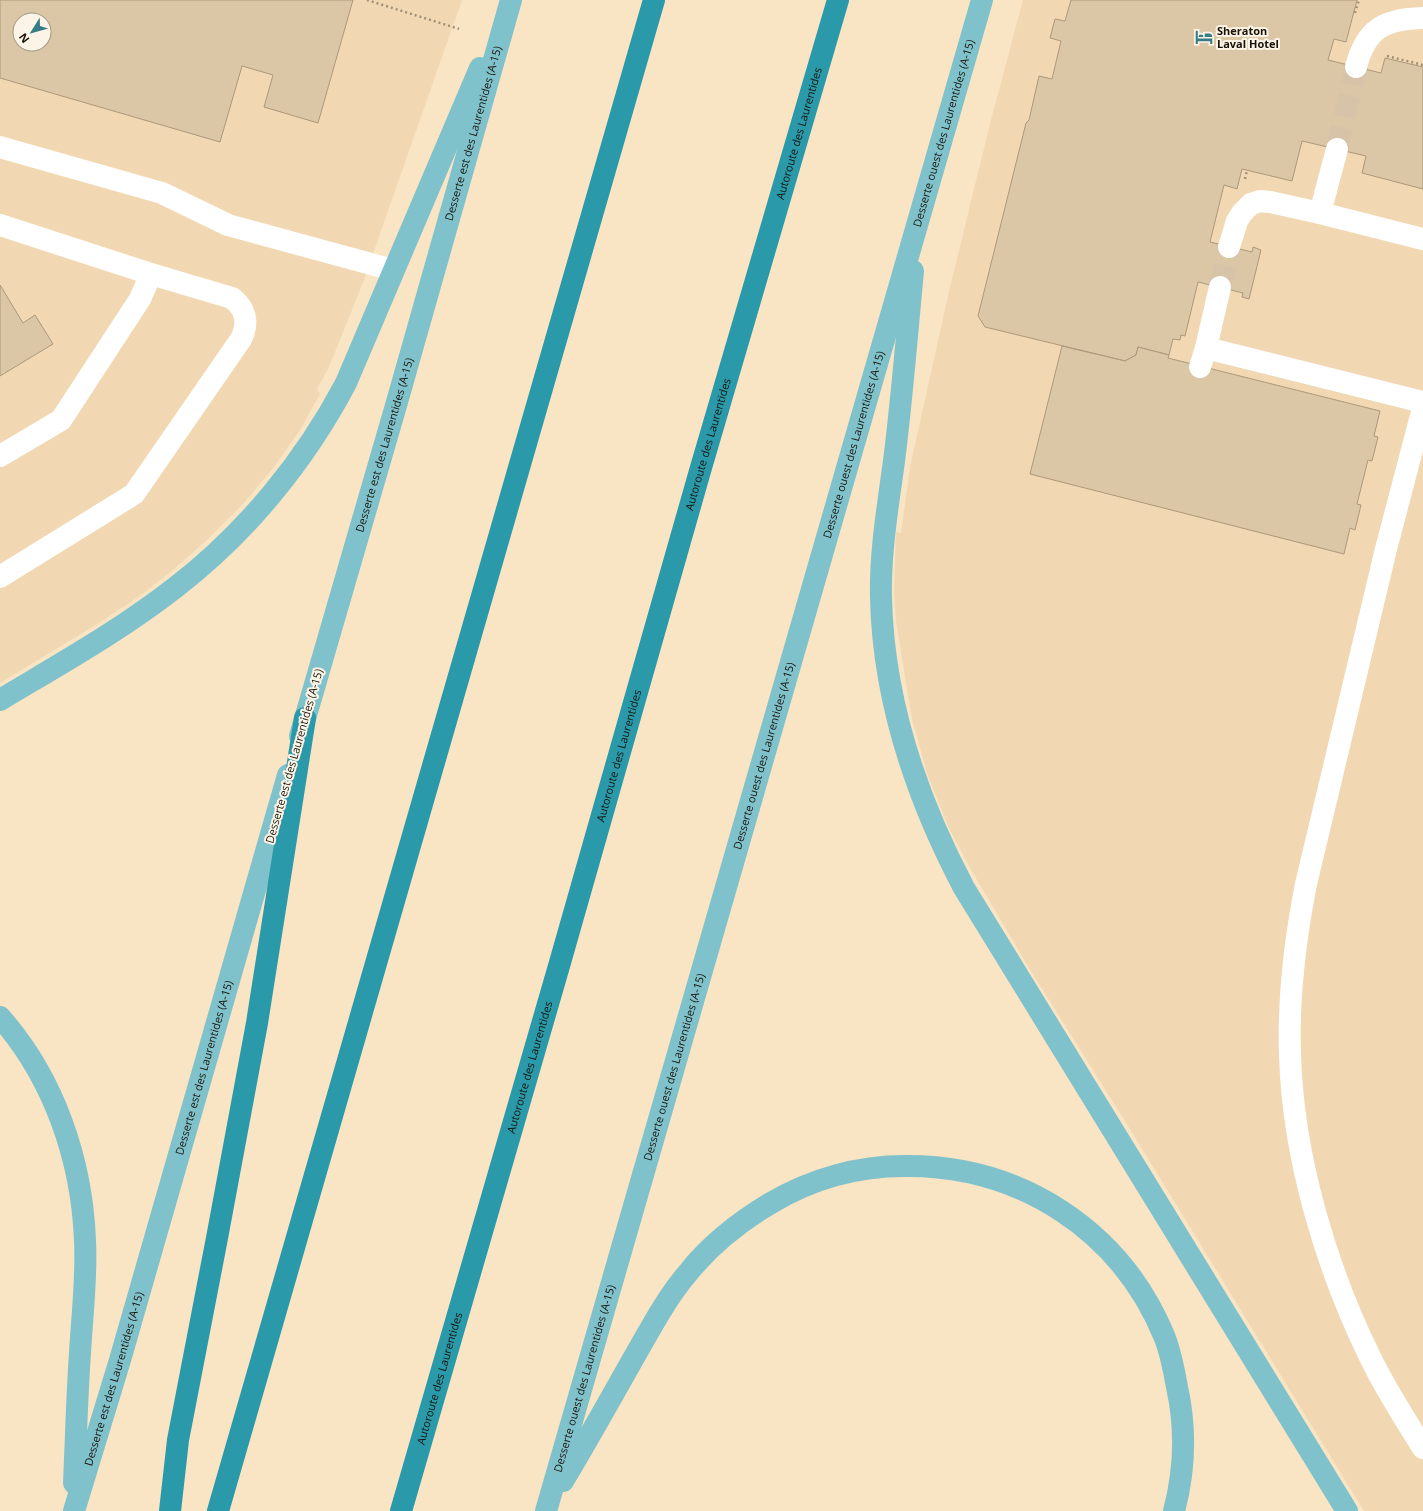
<svg xmlns="http://www.w3.org/2000/svg" width="1423" height="1511" viewBox="0 0 1423 1511" font-family="'Open Sans',sans-serif">
<style>
.built{fill:#f1d8b2;fill-rule:evenodd}
.building{fill:#dbc6a6;stroke:#ac987a;fill-rule:evenodd}
.lines{fill:none;stroke-linecap:round;stroke-linejoin:round}
.minor-tunnel{stroke:#d7c4a8;stroke-width:22;stroke-dasharray:22 11;stroke-linecap:butt}
.path{stroke:#a09079;stroke-width:2.5;stroke-dasharray:2 3;stroke-linecap:butt}
.minor{stroke:#fff;stroke-width:22}
.major{stroke:#7fc2cb;stroke-width:22}
.highway{stroke:#2a99a9;stroke-width:22}
.labels{text-anchor:middle;stroke-width:4;stroke-linejoin:round;paint-order:stroke}
.poi-label{font-size:11px;font-weight:bold;fill:#191207;stroke:#fcf4e7;text-anchor:start}
.street-label{font-size:11px;fill:#191207;stroke:#fcf4e7}
</style>
<rect width="100%" height="100%" fill="#f9e4c4"/>
<g class="built">
<path d="M0,0h462l-100,285 -33,82 -12,22 3,5 -20,36 -26,37 -32,38 -35,35 -34,30 -36,28 -38,25 -99,60zM20,20h24v24h-24z"/>
<path d="M1023,0h400v1511h-59l-236,-385 -99,-158 -59,-100 -22,-42 -21,-53 -15,-54 -16,-98 -2,-28 2,-61 5,1 9,-66 40,-180 40,-163z"/>
</g>
<g class="building">
<path d="M0,0h353l-35,123 -54,-16 9,-32 -31,-9 -22,76 -220,-64zM20,20h24v24h-24z"/>
<path d="M1071,0h286l-11,42 -12,-3 -6,21 53,13 4,-15 38,9v122l-61,-16 4,-17 -64,-15 -10,40 -50,-12 -5,20 -13,-4 -14,57 42,10 1,-5 8,3 -12,49 -7,-2 1,-4 -45,-11 -13,54 -4,-1 -1,5 -7,-1 -4,16 -31,-8 -2,8 -11,6 -140,-34 -7,-11 48,-193 3,-3 10,-44 13,3 9,-38 -11,-3 5,-19 10,2z"/>
<path d="M0,285l23,38 12,-8 18,29 -53,32z"/>
<path d="M1062,346l63,15 11,-6 2,-8 31,8 -1,3 212,53 -6,25 4,1 -6,24 -4,-1 -11,44 4,1 -6,25 -5,-2 -6,26 -314,-80z"/>
</g>
<g class="lines">
<g class="minor-tunnel">
<path d="M1337,149l19,-82"/>
<path d="M1220,287l9,-40"/>
</g>
<g class="path">
<path d="M367,0l92,29"/>
<path d="M1355,13l4,-13"/>
<path d="M1387,56l36,9"/>
<path d="M1245,179l2,-9"/>
</g>
<g class="minor">
<path d="M1356,67c10,-39 29,-48 67,-49"/>
<path d="M0,147l162,46 66,32 165,45"/>
<path d="M1320,213l17,-64"/>
<path d="M0,225l151,49 81,24c14,11 17,25 9,41l-107,155 -134,83"/>
<path d="M1229,247l8,-26 5,-8 9,-9 9,-3 10,1 50,11 103,26"/>
<path d="M1220,287l-14,61 217,54"/>
<path d="M1200,367l6,-19"/>
<path d="M1423,408l-37,141 -80,335c-11,56 -18,113 -16,171 3,102 36,213 81,304 15,31 34,60 52,89"/>
<path d="M0,456l61,-36 79,-121 11,-25"/>
</g>
<g class="major">
<path d="M913,271c-6,63 -11,127 -19,190 -6,45 -14,90 -13,136 2,102 36,202 83,291l383,623"/>
<path d="M0,700c60,-36 121,-70 176,-113 70,-54 129,-126 170,-204l134,-315"/>
<path id="s1" d="M300,736l97,-334 114,-402"/>
<path d="M0,1017c54,61 82,143 85,224 2,37 -3,75 -5,112 -3,43 -4,86 -6,130"/>
<path d="M563,1481c24,-40 47,-81 70,-122 17,-29 32,-59 54,-85 23,-29 52,-52 84,-71 40,-24 87,-37 134,-37 115,-1 216,64 260,172 6,16 9,32 12,49 9,41 8,83 -3,124"/>
<path id="s2" d="M74,1511l46,-151 168,-585"/>
<path id="s3" d="M546,1511l436,-1511"/>
</g>
<g class="highway">
<path d="M170,1511l8,-71 39,-202 40,-215 48,-305"/>
<path d="M218,1511l436,-1511"/>
<path id="s4" d="M401,1511l158,-545 141,-495 138,-471"/>
</g>
</g>
<defs>
<g id="hotel-bare" transform="scale(1.38)"><path d="M-6-4.5h1.5V1H6V5H4.5V3h-9V5H-6ZM-4 0a1.8 1.8 0 1 1 3.6 0ZM.5 0V-2.5h3Q6-2.5 6 0Z" fill="#367c87" stroke="#fcf4e7" stroke-width="2.5" paint-order="stroke"/></g>
</defs>
<g fill-rule="evenodd">
<use href="#hotel-bare" x="1204" y="37"/>
</g>
<g class="labels">
<g class="poi-label">
<text x="1217" y="35">Sheraton<tspan x="1217" dy="13">Laval Hotel</tspan></text>
</g>
<g class="street-label">
<text dy="4" stroke="none"><textPath href="#s1" startOffset="627">Desserte est des Laurentides (A-15)</textPath></text>
<text dy="4" stroke="none"><textPath href="#s4" startOffset="1434">Autoroute des Laurentides</textPath></text>
<text dy="4" stroke="none"><textPath href="#s3" startOffset="1434">Desserte ouest des Laurentides (A-15)</textPath></text>
<text dy="4" stroke="none"><textPath href="#s4" startOffset="1110">Autoroute des Laurentides</textPath></text>
<text dy="4" stroke="none"><textPath href="#s3" startOffset="1110">Desserte ouest des Laurentides (A-15)</textPath></text>
<text dy="4" stroke="none"><textPath href="#s1" startOffset="303">Desserte est des Laurentides (A-15)</textPath></text>
<text dy="4" stroke="none"><textPath href="#s4" startOffset="786">Autoroute des Laurentides</textPath></text>
<text dy="4" stroke="none"><textPath href="#s3" startOffset="786">Desserte ouest des Laurentides (A-15)</textPath></text>
<text transform="translate(294 756) rotate(-74)" y="4">Desserte est des Laurentides (A-15)</text>
<text dy="4" stroke="none"><textPath href="#s2" startOffset="462">Desserte est des Laurentides (A-15)</textPath></text>
<text dy="4" stroke="none"><textPath href="#s4" startOffset="462">Autoroute des Laurentides</textPath></text>
<text dy="4" stroke="none"><textPath href="#s3" startOffset="462">Desserte ouest des Laurentides (A-15)</textPath></text>
<text dy="4" stroke="none"><textPath href="#s2" startOffset="138">Desserte est des Laurentides (A-15)</textPath></text>
<text dy="4" stroke="none"><textPath href="#s4" startOffset="138">Autoroute des Laurentides</textPath></text>
<text dy="4" stroke="none"><textPath href="#s3" startOffset="138">Desserte ouest des Laurentides (A-15)</textPath></text>
</g>
</g>
<g transform="translate(32 32) rotate(233)"><circle r="19" fill="#fcf4e7" stroke="#a19a8d"/>
<path d="M0-3L7 15L0 10L-7 15Z" fill="#367c87"/>
<text y="-6" font-size="11" font-weight="bold" text-anchor="middle" fill="#191207">N</text>
</g>
</svg>
